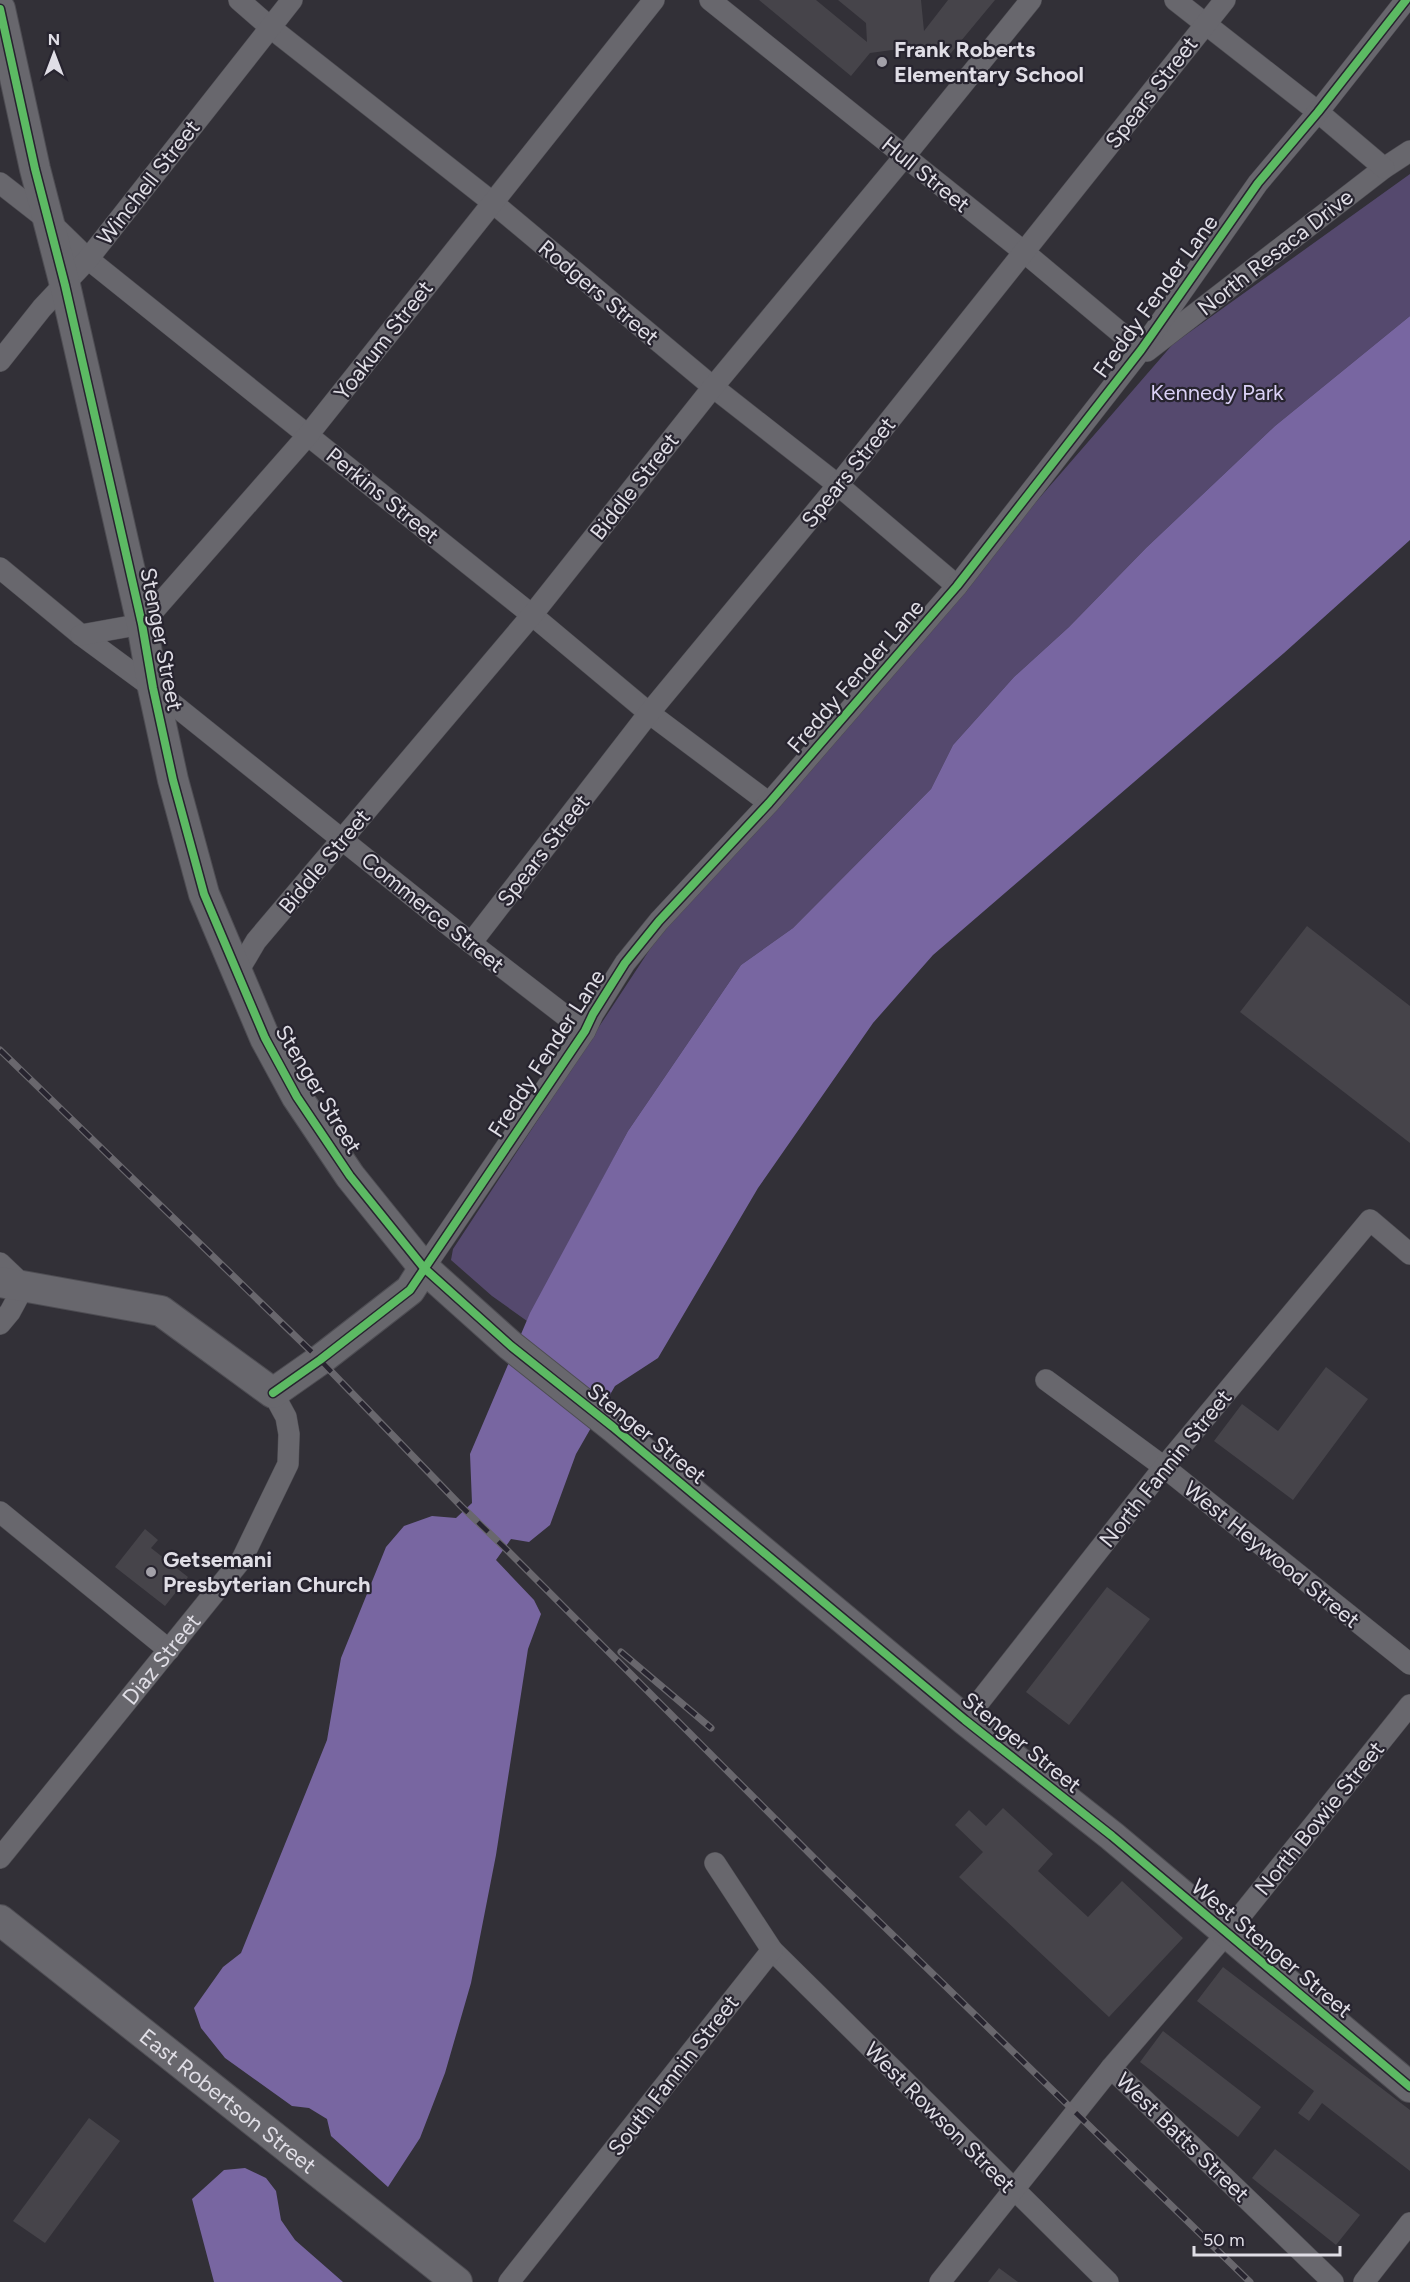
<svg xmlns="http://www.w3.org/2000/svg" width="1410" height="2282" viewBox="0 0 1410 2282" font-family="Figtree,sans-serif">
<style>
.green{fill:#55496e}
.water{fill:#7866a1}
.building{fill:#46444a}
.lines{fill:none;stroke-linecap:round;stroke-linejoin:round}
.street-casing{stroke:#4e4d53;stroke-width:22}
.secondary-casing{stroke:#4e4d53;stroke-width:32}
.street{stroke:#68676d;stroke-width:21}
.secondary{stroke:#68676d;stroke-width:30}
.rail-casing{stroke:#69676d;stroke-width:7}
.rail{stroke:#27242f;stroke-width:4.5;stroke-dasharray:14;stroke-linecap:butt}
.cycleway-casing{stroke:#27242f;stroke-width:11}
.cycleway{stroke:#5cba63;stroke-width:8}
.poi-dot{fill:#a3a1a9;stroke:#27242f;stroke-width:2}
.labels{text-anchor:middle;stroke-width:4.5;stroke-linejoin:round;paint-order:stroke}
.poi-label{font-size:22px;font-weight:bold;fill:#e0dee6;stroke:#27242f;text-anchor:start}
.street-label{font-size:22px;fill:#e0dee6;stroke:#27242f}
.park-label{font-size:22px;fill:#dad0f5;stroke:#27242f}
</style>
<rect width="100%" height="100%" fill="#323037"/>
<path class="green" d="M1410,174v142l-135,110 -129,122 -77,79 -55,50 -61,68 -22,44 -138,139 -52,37 -113,166 -101,190 -35,-25 -41,-36 2,-11 203,-309 517,-596z"/>
<g class="water">
<path d="M1410,316v224l-126,113 -351,302 -60,68 -115,165 -100,170 -43,28 -39,68 -26,71 -21,17 -18,-3 -15,21 38,40 7,14 -13,35 -32,206 -25,128 -26,90 -25,65 -32,49 -57,-51 -4,-17 -18,-11 -17,-2 -67,-48 -24,-30 -7,-20 29,-41 18,-14 86,-213 14,-82 45,-111 18,-21 28,-10 24,2 16,-15 -2,-49 60,-141 98,-182 113,-166 52,-37 138,-139 22,-44 61,-68 55,-50 77,-79 129,-122z"/>
<path d="M245,2168l21,10 10,13 5,29 14,20 48,42h-129l-22,-83 32,-29z"/>
</g>
<g class="building">
<path d="M759,0h57l51,42 -1,-19 -28,-23h83l3,31 24,-31h47l-49,59 -17,-14 -59,8 -19,23z"/>
<path d="M1307,926l103,80v137l-170,-131z"/>
<path d="M1326,1367l42,32 -75,101 -79,-59 28,-37 36,27z"/>
<path d="M145,1529l13,11 -7,8 37,29 -23,29 -50,-39z"/>
<path d="M1107,1587l43,32 -81,106 -43,-33z"/>
<path d="M1003,1808l50,46 -15,17 50,46 34,-36 61,57 -74,79 -150,-140 24,-25 -28,-27 14,-15 17,16z"/>
<path d="M1223,1967l187,143v61l-88,-68 -13,18 -11,-8 16,-22 -117,-90z"/>
<path d="M1163,2031l98,76 -23,30 -98,-75z"/>
<path d="M89,2118l31,23 -75,102 -32,-22z"/>
<path d="M1275,2149l85,66 -24,30 -84,-67z"/>
<path d="M999,2268l19,14h-30z"/>
</g>
<g class="lines">
<g class="street-casing">
<g id="street">
<path d="M239,0l32,28 221,174 221,185 125,98 119,101"/>
<path d="M710,0l314,252 117,98 6,1 237,-183 26,-17"/>
<path d="M1175,0l143,112 66,56"/>
<path d="M0,183l50,39 38,37 444,356 117,98 120,90"/>
<path d="M0,361l42,-53 46,-49 204,-259"/>
<path d="M0,568l81,67 72,53 318,255 114,88"/>
<path d="M81,635l61,-11 166,-189 346,-435"/>
<path d="M471,943l178,-230 189,-228 387,-485"/>
<path d="M237,973l19,-32 276,-326 181,-228 191,-230 127,-157"/>
<path d="M0,1263l24,23 -14,26 -10,12"/>
<path d="M424,1268l161,-237 8,-17 32,-51 34,-42 110,-118 188,-217 184,-236 117,-167 60,-71 88,-112"/>
<path d="M1046,1380l118,87 246,197"/>
<path d="M0,1512l169,138"/>
<path d="M965,1720l199,-253 206,-247 40,34"/>
<path id="s1" d="M0,1858l242,-299 46,-95 1,-30 -3,-17 -13,-24"/>
<path d="M772,1950l336,332"/>
<path d="M1111,2068l222,214"/>
<path d="M509,2282l263,-332 -57,-87"/>
<path d="M940,2282l171,-214 115,-134 184,-229"/>
<path d="M1364,2282l46,-59"/>
</g>
</g>
<g class="secondary-casing">
<g id="secondary">
<path d="M0,9l35,160 30,116 77,339 11,64 20,92 31,114 61,144 32,59 53,79 74,92 87,78 102,81 352,293 147,116 298,251"/>
<path d="M0,1282l161,29 112,82 47,-33 90,-70 14,-22"/>
<path id="s2" d="M0,1920l457,362"/>
</g>
</g>
<use href="#street" class="street"/>
<use href="#secondary" class="secondary"/>
<g class="rail-casing">
<g id="rail">
<path d="M0,1050l320,310 141,146 46,44 322,323 421,409"/>
<path d="M621,1652l90,76"/>
</g>
</g>
<use href="#rail" class="rail"/>
<g class="cycleway-casing">
<g id="cycleway">
<path d="M0,9l35,160 30,116 77,339 11,64 20,92 31,114 61,144 32,59 53,79 74,92 87,78 102,81 352,293 147,116 298,251"/>
<path d="M273,1393l47,-33 90,-70 175,-259 8,-17 32,-51 34,-42 110,-118 188,-217 184,-236 117,-167 60,-71 88,-112"/>
</g>
</g>
<use href="#cycleway" class="cycleway"/>
</g>
<g class="poi-dot">
<circle cx="882" cy="62" r="6"/>
<circle cx="151" cy="1572" r="6"/>
</g>
<g class="labels">
<g class="poi-label">
<text x="894" y="57">Frank Roberts<tspan x="894" dy="25">Elementary School</tspan></text>
<text x="163" y="1567">Getsemani<tspan x="163" dy="25">Presbyterian Church</tspan></text>
</g>
<g class="street-label">
<text transform="translate(1151 92) rotate(-52)" y="8">Spears Street</text>
<text transform="translate(926 174) rotate(39)" y="8">Hull Street</text>
<text transform="translate(148 182) rotate(-52)" y="8">Winchell Street</text>
<text transform="translate(1275 252) rotate(-38)" y="8">North Resaca Drive</text>
<text transform="translate(599 292) rotate(40)" y="8">Rodgers Street</text>
<text transform="translate(1155 296) rotate(-54)" y="8">Freddy Fender Lane</text>
<text transform="translate(383 340) rotate(-52)" y="8">Yoakum Street</text>
<text transform="translate(848 472) rotate(-51)" y="8">Spears Street</text>
<text transform="translate(634 486) rotate(-52)" y="8">Biddle Street</text>
<text transform="translate(383 495) rotate(39)" y="8">Perkins Street</text>
<text transform="translate(162 639) rotate(79)" y="8">Stenger Street</text>
<text transform="translate(855 676) rotate(-49)" y="8">Freddy Fender Lane</text>
<text transform="translate(543 850) rotate(-52)" y="8">Spears Street</text>
<text transform="translate(324 861) rotate(-50)" y="8">Biddle Street</text>
<text transform="translate(433 912) rotate(39)" y="8">Commerce Street</text>
<text transform="translate(546 1053) rotate(-57)" y="8">Freddy Fender Lane</text>
<text transform="translate(319 1089) rotate(59)" y="8">Stenger Street</text>
<text transform="translate(647 1433) rotate(39)" y="8">Stenger Street</text>
<text transform="translate(1165 1468) rotate(-51)" y="8">North Fannin Street</text>
<text transform="translate(1272 1554) rotate(39)" y="8">West Heywood Street</text>
<text dy="8" stroke="none"><textPath href="#s1" startOffset="256">Diaz Street</textPath></text>
<text transform="translate(1022 1742) rotate(39)" y="8">Stenger Street</text>
<text transform="translate(1319 1818) rotate(-51)" y="8">North Bowie Street</text>
<text transform="translate(1272 1948) rotate(40)" y="8">West Stenger Street</text>
<text transform="translate(673 2075) rotate(-52)" y="8">South Fannin Street</text>
<text dy="8" stroke="none"><textPath href="#s2" startOffset="291">East Robertson Street</textPath></text>
<text transform="translate(940 2117) rotate(45)" y="8">West Rowson Street</text>
<text transform="translate(1183 2137) rotate(44)" y="8">West Batts Street</text>
</g>
<g class="park-label">
<text x="1217" y="400">Kennedy Park</text>
</g>
</g>
<g transform="translate(54 54)" stroke="#27242f" stroke-width="4.5" paint-order="stroke">
<path d="M0-4.5L10 22L0 15L-10 22Z" fill="#e0dee6"/>
<text y="-9" font-size="16" font-weight="bold" text-anchor="middle" fill="#e0dee6">N</text>
</g>
<path d="M1194 2246v9h146v-9" fill="none" stroke="#e0dee6" stroke-width="3"/>
<text x="1203" y="2246" font-size="18" fill="#e0dee6" stroke="#27242f" stroke-width="4.5" paint-order="stroke">50 m</text>
</svg>
